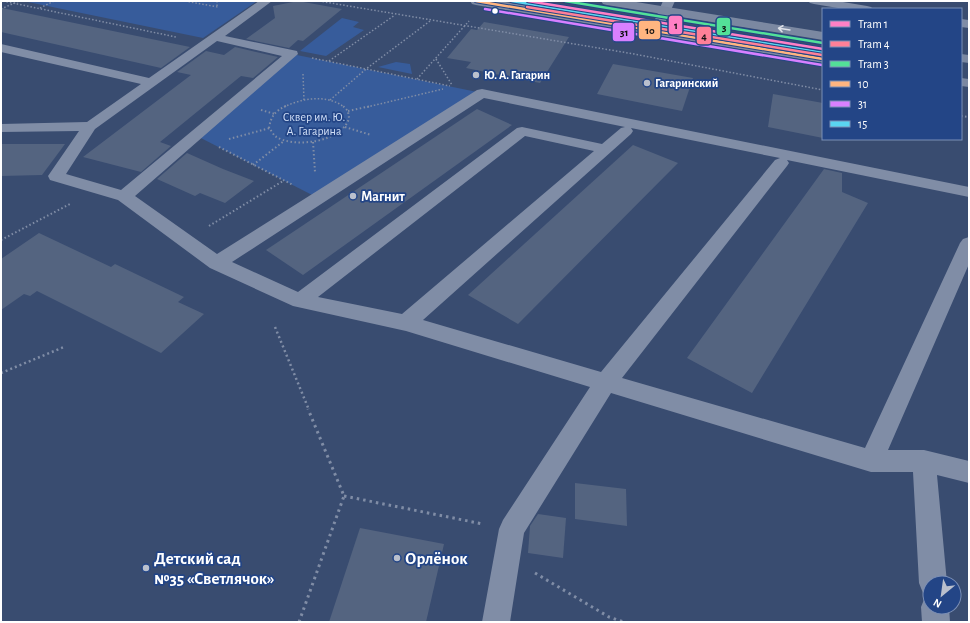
<svg xmlns="http://www.w3.org/2000/svg" width="970" height="623" viewBox="0 0 970 623" font-family="'Alegreya Sans',sans-serif">
<style>
.green{fill:#375c9b}
.building{fill:#546480}
.lines{fill:none;stroke-linecap:round;stroke-linejoin:round}
.path-far3{stroke:#808da6;stroke-width:1.5;stroke-dasharray:1.5 2;stroke-linecap:butt}
.path-far2{stroke:#808da6;stroke-width:2;stroke-dasharray:1.5 2.5;stroke-linecap:butt}
.path-far1{stroke:#808da6;stroke-width:2.5;stroke-dasharray:2 3;stroke-linecap:butt}
.path{stroke:#808da6;stroke-width:3;stroke-dasharray:2.5 4;stroke-linecap:butt}
.lane{fill:#808da6;fill-rule:evenodd}
.secondary{fill:#7b88a1;fill-rule:evenodd}
.bus-1-casing{stroke:#234586;stroke-width:4.5}
.bus-2-casing{stroke:#234586;stroke-width:4.5}
.bus-3-casing{stroke:#234586;stroke-width:4.5}
.bus-1{stroke:#ffb580;stroke-width:2.5}
.bus-2{stroke:#d880ff;stroke-width:2.5}
.bus-3{stroke:#5ad5f0;stroke-width:2.5}
.tram-1-casing{stroke:#234586;stroke-width:4.5}
.tram-2-casing{stroke:#234586;stroke-width:4.5}
.tram-3-casing{stroke:#234586;stroke-width:4.5}
.tram-1{stroke:#ff80c5;stroke-width:2.5}
.tram-2{stroke:#ff8098;stroke-width:2.5}
.tram-3{stroke:#53e098;stroke-width:2.5}
.oneway{stroke:#dee1e8}
.bus-dot{fill:#fff;stroke:#234586;stroke-width:1.5}
.poi-dot{fill:#bac0cd;stroke:#234586;stroke-width:1.5}
.labels{text-anchor:middle;stroke-width:3.5;stroke-linejoin:round;paint-order:stroke}
.far-poi-label{font-size:12px;font-weight:bold;fill:#fff;stroke:#234586;text-anchor:start}
.far-park-label{font-size:12px;fill:#d1dff7;stroke:#234586}
.poi-label{font-size:14px;font-weight:bold;fill:#fff;stroke:#234586;text-anchor:start}
.near-poi-label{font-size:17px;font-weight:bold;fill:#fff;stroke:#234586;text-anchor:start}
.line-badge{stroke:#234586;stroke-width:1.5}
.pale-badge-label{font-size:11px;text-anchor:middle;font-weight:bold;fill:#111}
</style>
<rect width="100%" height="100%" fill="#394c70"/>
<g class="green">
<path d="M23,1h234l-54,37z"/>
<path d="M342,18l17,4 -6,5 11,3 -38,26 -26,-5z"/>
<path d="M292,54l190,39 -164,105 -123,-63z"/>
<path d="M396,62l14,2 2,10 -34,-7z"/>
</g>
<g class="building">
<path d="M298,1l44,8 -39,32 -5,-1 -9,8 -43,-9 29,-21 -2,-12z"/>
<path d="M2,8l188,39 -29,21 -160,-36z"/>
<path d="M484,22l85,15 -29,46 -74,-15 5,-6 -24,-4 24,-29 6,1z"/>
<path d="M235,47l43,10 -25,21 -12,-2 -81,66 11,4 -30,26 -58,-15 108,-82 -14,-3 29,-21 18,4z"/>
<path d="M613,64l80,14 -11,33 -85,-17z"/>
<path d="M773,94l50,9v35l-55,-11z"/>
<path d="M477,109l35,16 -209,150 -37,-25z"/>
<path d="M1,144h64l-23,31 -41,1z"/>
<path d="M633,145l45,18 -160,161 -50,-29z"/>
<path d="M187,153l36,16 31,12 -29,22 -25,-10 -5,3 -38,-17z"/>
<path d="M824,169l18,4v19l26,11 -116,190 -65,-35z"/>
<path d="M39,233l72,34 4,-3 69,33 -6,5 26,12 -43,39 -124,-62 -7,5 -6,-2 -23,16v-51z"/>
<path d="M575,483l51,6 1,37 -52,-7z"/>
<path d="M538,514l28,4 -3,40 -35,-5 2,-27z"/>
<path d="M360,528l84,16 -18,78h-97z"/>
</g>
<g class="lines">
<g class="path-far3">
<path d="M3,1l173,36"/>
<path d="M185,1l33,6"/>
<path d="M217,1v6"/>
<path d="M319,1l315,53 189,36"/>
<path d="M40,8l14,-7"/>
<path d="M1,9l18,-8"/>
<path d="M312,58l138,28"/>
<path d="M436,59l16,26"/>
<path d="M329,61l66,-46"/>
<path d="M303,74l1,26"/>
<path d="M417,79l52,-58"/>
<path d="M330,100l36,-31 64,-48"/>
<path d="M284,107c18,-9 43,-13 60,0"/>
<path d="M367,107l76,-18"/>
</g>
<g class="path-far2">
<path d="M286,106c-11,5 -15,10 -17,22 2,2 4,6 6,8 18,13 68,6 74,-18l-1,-7 -5,-5"/>
<path d="M261,110l14,4"/>
<path d="M348,111l23,-5"/>
<path d="M961,116l8,1"/>
<path d="M345,127l26,8"/>
<path d="M229,139l41,-11"/>
<path d="M313,142l2,30"/>
<path d="M219,147l74,38"/>
<path d="M253,165l31,-24"/>
<path d="M209,226l74,-45"/>
<path d="M1,240l69,-36"/>
</g>
<g class="path-far1">
<path d="M275,327l34,83"/>
<path d="M1,373l63,-26"/>
</g>
<g class="path">
<path d="M344,496l139,28"/>
<path d="M535,573l74,44 15,5"/>
<path d="M299,622l45,-126 -36,-87"/>
</g>
<g class="lane">
<path d="M259,1h13l-47,35 72,15 1,3 -163,142 82,58 260,-164 5,-1 487,98v10l-182,-37 2,3 -2,3 -165,212 243,70 95,-205 3,-4 6,-2v27l-81,186h36l45,11v22l-32,-8 10,108h-17v24h19l1,15h-28l-1,-15 4,-10 4,-2 -6,-2 -4,-10 -6,-111h-42l-260,-79 -87,140 -14,89h-28l17,-93 4,-9 87,-133 -184,-56 -113,-25 -83,-38 -92,-68 -68,-20 -2,-4 31,-45 -78,1v-8l86,-2 54,-38 -140,-32v-8l148,34zM217,41l65,15 -161,134 -55,-16 29,-45zM484,98l141,29 -4,1 -19,16 -80,-17 -5,1 -219,164 -66,-30zM631,128l149,30 -5,2 -174,212 -178,-52 208,-186 2,-3zM525,136l69,15 -192,163 -84,-17z"/>
<path d="M663,1h12l-15,33h-8l-2,-3z"/>
<path d="M808,1h29l30,5 4,1 2,2h-29l-30,-5 -4,-1z"/>
<path d="M961,19l8,1v8l-8,-1z"/>
</g>
<g class="secondary">
<path d="M470,1h29l324,54v8l-347,-58 -4,-1z"/>
<path d="M601,1h29l193,31v8l-216,-35 -4,-1z"/>
<path d="M961,54l8,1v8l-8,-1z"/>
<path d="M961,78l8,1v8l-8,-1z"/>
</g>
<g class="bus-1-casing">
<path id="bus-1" d="M476,1l347,58"/>
</g>
<g class="bus-2-casing">
<path id="bus-2" d="M485,9l337,56"/>
</g>
<g class="bus-3-casing">
<path id="bus-3" d="M512,1l311,52"/>
</g>
<use href="#bus-1" class="bus-1"/>
<use href="#bus-2" class="bus-2"/>
<use href="#bus-3" class="bus-3"/>
<g class="tram-1-casing">
<path id="tram-1" d="M528,1l295,48"/>
</g>
<g class="tram-2-casing">
<path id="tram-2" d="M527,7l295,48"/>
</g>
<g class="tram-3-casing">
<path id="tram-3" d="M565,1l258,42"/>
</g>
<use href="#tram-1" class="tram-1"/>
<use href="#tram-2" class="tram-2"/>
<use href="#tram-3" class="tram-3"/>
</g>
<defs><path id="oneway-shaft" d="M-6 0H5M1.5-3L5.5 0L1.5 3" fill="none" stroke-width="1.6" stroke-linecap="round" stroke-linejoin="round"/></defs>
<use class="oneway" href="#oneway-shaft" transform="translate(784 29) rotate(-171)"/>
<circle class="bus-dot" cx="495" cy="11" r="3.5"/>
<g class="poi-dot">
<circle cx="476" cy="75" r="4"/>
<circle cx="647" cy="83" r="4"/>
<circle cx="353" cy="196" r="4"/>
<circle cx="397" cy="558" r="4"/>
<circle cx="146" cy="568" r="4"/>
</g>
<g class="labels">
<g class="far-poi-label">
<text x="484" y="79">Ю. А. Гагарин</text>
<text x="655" y="87">Гагаринский</text>
</g>
<g class="far-park-label">
<text x="314" y="121">Сквер им. Ю.<tspan x="314" dy="14">А. Гагарина</tspan></text>
</g>
<g class="poi-label">
<text x="361" y="201">Магнит</text>
</g>
<g class="near-poi-label">
<text x="154" y="564">Детский сад<tspan x="154" dy="20">№35 «Светлячок»</tspan></text>
<text x="405" y="564">Орлёнок</text>
</g>
</g>
<g class="line-badge">
<rect x="668" y="15" width="15" height="20" rx="4" fill="#ff80c5"/>
<rect x="716" y="17" width="15" height="19" rx="4" fill="#53e098"/>
<rect x="638" y="20" width="23" height="20" rx="4" fill="#ffb580"/>
<rect x="612" y="22" width="23" height="20" rx="4" fill="#d880ff"/>
<rect x="696" y="26" width="16" height="19" rx="4" fill="#ff8098"/>
</g>
<g class="pale-badge-label">
<text x="676" y="29">1</text>
<text x="724" y="31">3</text>
<text x="650" y="34">10</text>
<text x="624" y="36">31</text>
<text x="704" y="40">4</text>
</g>
<rect width="970" height="623" fill="none" stroke="#ffffff" stroke-width="4"/>
<rect x="822" y="8" width="140" height="132" fill="#234586" stroke="#7b8fb6"/>
<rect x="830" y="21" width="20" height="6" fill="#ff80c5" stroke="#7b8fb6"/>
<text x="858" y="28" font-size="12" fill="#ffffff">Tram 1</text>
<rect x="830" y="41" width="20" height="6" fill="#ff8098" stroke="#7b8fb6"/>
<text x="858" y="48" font-size="12" fill="#ffffff">Tram 4</text>
<rect x="830" y="61" width="20" height="6" fill="#53e098" stroke="#7b8fb6"/>
<text x="858" y="68" font-size="12" fill="#ffffff">Tram 3</text>
<rect x="830" y="81" width="20" height="6" fill="#ffb580" stroke="#7b8fb6"/>
<text x="858" y="88" font-size="12" fill="#ffffff">10</text>
<rect x="830" y="101" width="20" height="6" fill="#d880ff" stroke="#7b8fb6"/>
<text x="858" y="108" font-size="12" fill="#ffffff">31</text>
<rect x="830" y="121" width="20" height="6" fill="#5ad5f0" stroke="#7b8fb6"/>
<text x="858" y="128" font-size="12" fill="#ffffff">15</text>
<g transform="translate(942 595) rotate(209)"><circle r="19" fill="#234586" stroke="#7b8fb6"/>
<path d="M0-3L7 15L0 10L-7 15Z" fill="#bac0cd"/>
<text y="-6" font-size="11" font-weight="bold" text-anchor="middle" fill="#ffffff">N</text>
</g>
</svg>
